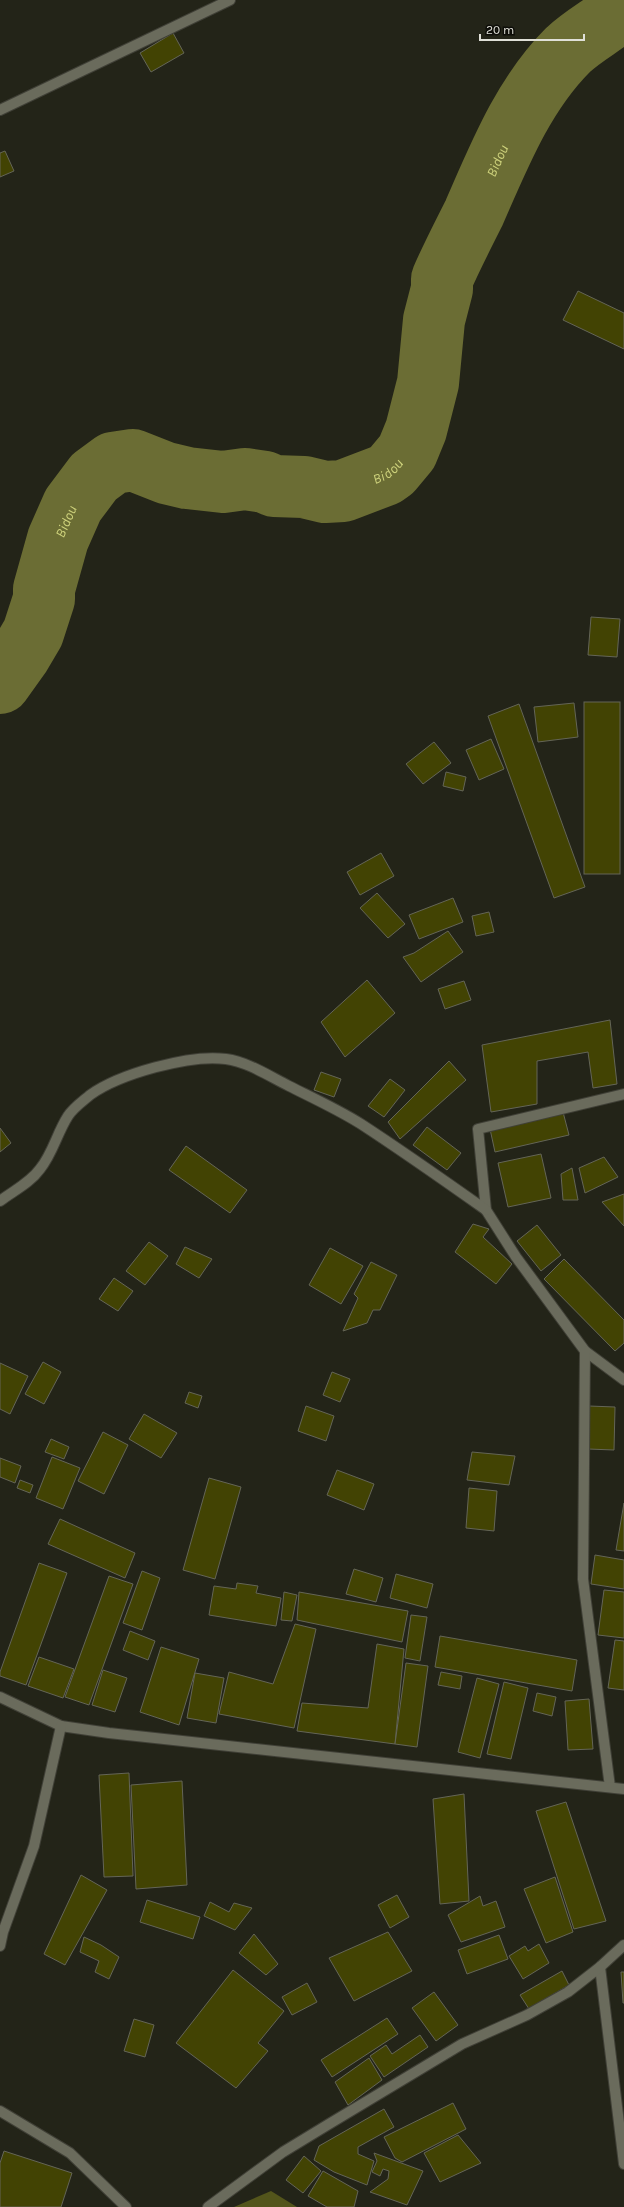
<svg xmlns="http://www.w3.org/2000/svg" width="624" height="2207" viewBox="0 0 624 2207" font-family="Karla,sans-serif">
<style>
.forest{fill:#53551b}
.lines{fill:none;stroke-linecap:round;stroke-linejoin:round}
.river{stroke:#6b6d34;stroke-width:62}
.building{fill:#424303;stroke:#646557}
.street-casing{stroke:#404037;stroke-width:12}
.street{stroke:#6a6b5c;stroke-width:10}
.labels{text-anchor:middle;stroke-width:4;stroke-linejoin:round;paint-order:stroke}
.water-label{font-size:14px;font-style:italic;fill:#ced27c;stroke:#0d0d08}
</style>
<rect width="100%" height="100%" fill="#232418"/>
<path class="forest" d="M271,2191l26,16h-63z"/>
<g class="lines">
<path class="river" id="s1" d="M0,683l20,-28 13,-22 11,-34v-10l14,-50 15,-34 21,-28 19,-14 20,-3 33,13 21,5 36,4 22,-3 20,3 9,4 30,1 21,5 18,-1 42,-16 7,-5 15,-18 9,-22 12,-47 6,-63 8,-31v-10c10,-23 21,-44 32,-66 25,-57 49,-118 94,-163 17,-16 38,-26 56,-42"/>
</g>
<g class="building">
<path d="M173,33l11,20 -33,19 -11,-19z"/>
<path d="M5,151l9,20 -14,6v-24z"/>
<path d="M578,291l46,22v36l-61,-29z"/>
<path d="M591,617l29,2 -3,38 -29,-2z"/>
<rect x="584" y="702" width="36" height="172"/>
<path d="M574,703l4,34 -40,5 -4,-35z"/>
<path d="M519,704l66,183 -31,11 -66,-182z"/>
<path d="M491,739l13,30 -25,11 -13,-30z"/>
<path d="M434,742l17,21 -28,21 -17,-20z"/>
<path d="M446,772l20,5 -3,14 -20,-5z"/>
<path d="M381,853l13,23 -34,19 -13,-23z"/>
<path d="M377,893l28,31 -17,14 -28,-30z"/>
<path d="M453,898l10,24 -44,17 -10,-24z"/>
<path d="M489,912l5,20 -18,4 -4,-20z"/>
<path d="M448,931l15,21 -42,30 -18,-25 11,-4z"/>
<path d="M367,980l28,33 -50,44 -24,-35z"/>
<path d="M464,981l7,19 -26,9 -7,-20z"/>
<path d="M610,1020l7,64 -24,4 -5,-36 -51,9v43l-46,8 -9,-67z"/>
<path d="M449,1061l17,19 -66,59 -12,-17z"/>
<path d="M321,1072l20,7 -7,18 -20,-7z"/>
<path d="M390,1079l15,11 -21,27 -16,-11z"/>
<path d="M563,1112l6,23 -74,17 -5,-23z"/>
<path d="M427,1127l34,26 -14,17 -34,-25z"/>
<path d="M0,1128l11,15 -11,9z"/>
<path d="M186,1146l61,44 -17,23 -61,-43z"/>
<path d="M541,1154l10,44 -43,9 -10,-44z"/>
<path d="M604,1157l14,20 -33,16 -6,-25z"/>
<path d="M572,1168l6,32h-15l-2,-26z"/>
<path d="M624,1194v32l-22,-24z"/>
<path d="M473,1224l16,5 -6,8 29,27 -16,20 -41,-32z"/>
<path d="M537,1225l24,30 -20,16 -24,-30z"/>
<path d="M149,1242l19,14 -23,29 -19,-14z"/>
<path d="M185,1247l27,12 -13,19 -23,-14z"/>
<path d="M330,1248l33,18 -22,38 -32,-19z"/>
<path d="M564,1259l60,61v23l-9,8 -71,-72z"/>
<path d="M371,1262l26,13 -17,35h-7l-6,13 -24,8 15,-33 -4,-4z"/>
<path d="M114,1278l19,13 -15,20 -19,-12z"/>
<path d="M43,1362l18,10 -17,32 -19,-10z"/>
<path d="M0,1363l28,13 -18,38 -10,-5z"/>
<path d="M332,1372l18,7 -10,23 -17,-7z"/>
<path d="M189,1392l13,4 -4,12 -13,-5z"/>
<path d="M306,1406l28,10 -8,25 -28,-10z"/>
<path d="M589,1406l26,1 -1,43 -26,-1z"/>
<path d="M144,1414l33,19 -16,25 -32,-19z"/>
<path d="M103,1432l25,13 -24,49 -26,-13z"/>
<path d="M51,1439l18,8 -5,12 -19,-7z"/>
<path d="M472,1452l43,4 -6,29 -42,-5z"/>
<path d="M52,1457l28,11 -17,41 -27,-11z"/>
<path d="M0,1458l21,8 -6,17 -15,-6z"/>
<path d="M337,1470l37,14 -10,26 -37,-15z"/>
<path d="M209,1478l32,9 -26,92 -32,-9z"/>
<path d="M20,1480l13,5 -3,8 -13,-5z"/>
<path d="M469,1488l28,3 -3,40 -28,-3z"/>
<path d="M624,1503v48l-8,-1z"/>
<path d="M60,1519l75,34 -10,25 -77,-34z"/>
<path d="M595,1555l29,5v29l-33,-5z"/>
<path d="M39,1563l28,10 -41,112 -26,-9v-4z"/>
<path d="M354,1569l29,9 -7,24 -30,-8z"/>
<path d="M142,1571l18,7 -18,52 -19,-7z"/>
<path d="M396,1574l37,10 -6,24 -37,-10z"/>
<path d="M109,1576l24,8 -44,121 -24,-8z"/>
<path d="M237,1583l21,3 -2,7 25,5 -5,28 -67,-11 5,-29 22,3z"/>
<path d="M604,1590l20,2v46l-26,-3z"/>
<path d="M284,1592l13,3 -5,26 -11,-1z"/>
<path d="M299,1592l109,19 -6,31 -105,-22z"/>
<path d="M411,1615l16,2 -7,44 -15,-3z"/>
<path d="M295,1624l21,5 -22,99 -75,-14 10,-42 44,12z"/>
<path d="M130,1631l25,10 -7,19 -25,-10z"/>
<path d="M440,1636l137,24 -5,31 -137,-24z"/>
<path d="M615,1640l9,1v49l-16,-2z"/>
<path d="M377,1644l27,5 -9,95 -98,-13 5,-28 66,5z"/>
<path d="M161,1647l38,12 -20,66 -39,-13z"/>
<path d="M39,1657l35,12 -11,29 -35,-12z"/>
<path d="M406,1663l22,3 -11,81 -22,-3z"/>
<path d="M103,1670l24,8 -12,34 -23,-7z"/>
<path d="M441,1672l21,4 -2,13 -22,-4z"/>
<path d="M195,1673l29,5 -8,45 -29,-5z"/>
<path d="M477,1678l22,6 -19,74 -22,-6z"/>
<path d="M504,1682l24,6 -17,71 -24,-5z"/>
<path d="M537,1693l19,4 -4,19 -19,-5z"/>
<path d="M589,1699l4,50 -25,1 -3,-49z"/>
<path d="M129,1773l4,103 -29,1 -5,-102z"/>
<path d="M182,1781l5,104 -51,4 -5,-104z"/>
<path d="M464,1794l5,107 -29,3 -7,-105z"/>
<path d="M566,1802l40,119 -32,8 -38,-118z"/>
<path d="M81,1875l26,15 -42,75 -21,-11z"/>
<path d="M555,1877l18,55 -27,11 -22,-54z"/>
<path d="M397,1895l12,22 -19,11 -12,-23z"/>
<path d="M480,1896l3,10 13,-5 9,26 -44,15 -13,-27z"/>
<path d="M147,1900l53,17 -7,22 -53,-17z"/>
<path d="M210,1902l19,10 5,-9 18,5 -17,22 -31,-14z"/>
<path d="M388,1932l24,39 -58,30 -25,-43z"/>
<path d="M254,1934l24,30 -12,11 -27,-22z"/>
<path d="M499,1935l9,24 -41,15 -9,-24z"/>
<path d="M84,1937l17,8 18,12 -10,22 -14,-7 4,-11 -19,-9z"/>
<path d="M539,1944l10,19 -26,16 -14,-23 16,-10 3,5z"/>
<path d="M233,1970l51,41 -26,32 10,8 -32,37 -60,-45z"/>
<path d="M562,1971l7,14 -40,24 -9,-14z"/>
<path d="M621,1972h3v31h-1z"/>
<path d="M307,1983l10,19 -25,13 -10,-18z"/>
<path d="M434,1992l24,33 -22,16 -24,-33z"/>
<path d="M387,2018l11,16 -66,43 -11,-17z"/>
<path d="M134,2019l20,6 -9,32 -21,-6z"/>
<path d="M420,2035l8,12 -44,30 -14,-21 16,-11 6,9z"/>
<path d="M369,2058l13,22 -34,25 -13,-23z"/>
<path d="M453,2103l13,26 -64,33 -7,-4 -11,-21z"/>
<path d="M384,2109l10,18 -36,20v7l16,7 -7,24 -33,-13 -20,-12 5,-14z"/>
<path d="M458,2135l23,28 -41,19 -16,-29z"/>
<path d="M4,2151l68,22 -11,34h-61v-44z"/>
<path d="M374,2153l49,18 -16,34 -37,-13 18,-13 1,-8 -6,-2 -3,7 -8,-4 5,-11z"/>
<path d="M304,2156l17,15 -18,22 -17,-13z"/>
<path d="M323,2171l35,20 -4,16h-27l-19,-11z"/>
</g>
<g class="lines">
<g class="street-casing">
<g id="street">
<path d="M0,110l230,-110"/>
<path d="M624,1094l-146,35 8,81 30,47 69,94 39,29"/>
<path d="M0,1201c13,-10 30,-18 40,-32 13,-16 17,-36 28,-53 5,-8 15,-15 22,-21 29,-21 100,-41 136,-36 22,3 43,17 63,27 24,12 50,24 72,38 43,28 84,57 125,86"/>
<path d="M585,1351l-2,228 27,208"/>
<path d="M0,1697l61,29 48,7 515,56"/>
<path d="M0,1946l3,-14 31,-86 27,-120"/>
<path d="M600,1967l24,197"/>
<path d="M0,2111l70,42 56,54"/>
<path d="M208,2207l75,-55 46,-28 133,-80 65,-29 41,-23 32,-25 24,-22"/>
</g>
</g>
<use href="#street" class="street"/>
</g>
<g class="labels">
<g class="water-label">
<text dy="5" stroke="none"><textPath href="#s1" startOffset="874">Bidou</textPath></text>
<text dy="5" stroke="none"><textPath href="#s1" startOffset="538">Bidou</textPath></text>
<text dy="5" stroke="none"><textPath href="#s1" startOffset="177">Bidou</textPath></text>
</g>
</g>
<path d="M480 34v6h104v-6" fill="none" stroke="#e0e0d8" stroke-width="2"/>
<text x="486" y="34" font-size="12" fill="#e0e0d8" stroke="#0d0d08" stroke-width="3" paint-order="stroke">20 m</text>
</svg>
